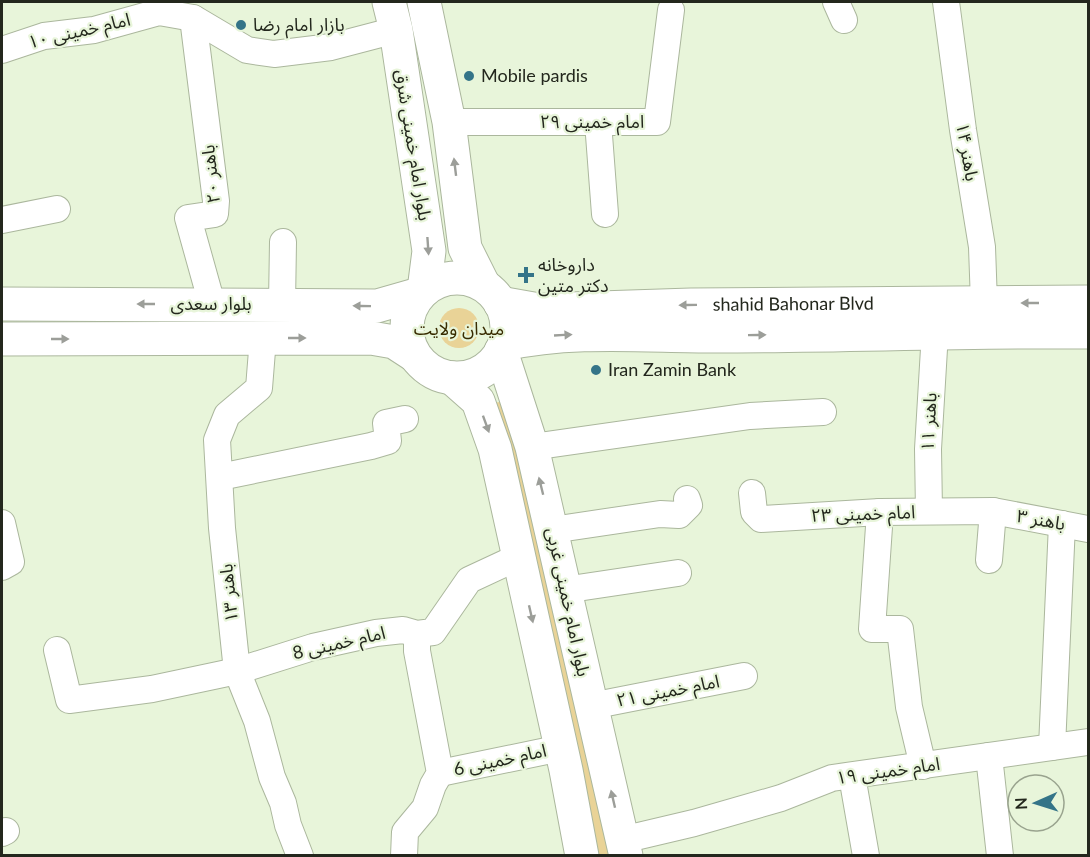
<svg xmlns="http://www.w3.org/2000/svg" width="1090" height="857" viewBox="0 0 1090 857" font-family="Lato,'Noto Sans Arabic',sans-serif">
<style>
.green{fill:#e9d397}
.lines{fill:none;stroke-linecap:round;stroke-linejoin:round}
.minor-casing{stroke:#abb79d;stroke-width:28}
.major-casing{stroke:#abb79d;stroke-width:35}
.minor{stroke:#fff;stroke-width:26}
.major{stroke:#fff;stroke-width:33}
.oneway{fill:#9c9e99}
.poi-dot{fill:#347488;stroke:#e8f5da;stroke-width:2}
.labels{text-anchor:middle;stroke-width:4.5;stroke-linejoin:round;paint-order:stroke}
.poi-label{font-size:18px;fill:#23271d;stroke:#e8f5da;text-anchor:start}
.street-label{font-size:18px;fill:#23271d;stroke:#e8f5da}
.park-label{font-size:18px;fill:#382b01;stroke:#e8f5da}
</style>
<rect width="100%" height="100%" fill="#e8f5da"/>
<g class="green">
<circle cx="459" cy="328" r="20"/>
<path d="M508,401l107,454h-19l-104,-452z"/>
</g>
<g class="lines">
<g class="minor-casing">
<g id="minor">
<path d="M836,2l8,18"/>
<path d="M946,2l17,128 19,117 2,56"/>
<path d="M193,18l23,183 -1,13 -27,4 24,86"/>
<path d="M2,50l42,-14 50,-6 65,-18 34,6 54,32 27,4 57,-7 65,-17"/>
<path d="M449,122h208l14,-112"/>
<path d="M598,122l7,92"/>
<path d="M2,220l55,-11"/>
<path d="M282,304l1,-62"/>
<path d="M263,338l-4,50 -32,27 -10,25 5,88 15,143 20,50 15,56 11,26 5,22 12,31"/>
<path d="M532,447l218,-31 73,-4"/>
<path d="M220,477l151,-31 17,-5 -2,-18 19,-4"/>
<path d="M752,493l2,19 7,7 119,-7 113,-1 95,18"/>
<path d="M929,511l-1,-62 7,-117"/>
<path d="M880,512l-8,117h28l9,78 14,59"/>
<path d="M2,523l9,39 -9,5"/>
<path d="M552,530l108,-16 19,1 10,-10 -2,-6"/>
<path d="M989,560l4,-49"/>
<path d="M564,590l114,-17"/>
<path d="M57,650l12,50 83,-11 85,-18 76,-24 63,-14 27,-3 14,4 16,-2 36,-52 43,-20 7,-1"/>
<path d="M591,706l153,-30"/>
<path d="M1052,747l10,-223"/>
<path d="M989,756l11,100"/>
<path d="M440,773l121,-25"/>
<path d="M852,776l14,80"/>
<path d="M2,833l4,-2"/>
<path d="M622,840l72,-17 87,-25 51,-20 256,-36"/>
<path d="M404,856l1,-24 20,-24 8,-23 7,-12 -23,-122v-17"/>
</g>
</g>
<g class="major-casing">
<g id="major">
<path d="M389,2l7,28 33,221 -5,39"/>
<path d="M424,2l25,120 16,126 18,36"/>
<circle cx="457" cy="328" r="50"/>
<path id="s1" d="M500,303l39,7 152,-5 397,-3"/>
<path d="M2,304l375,2 42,-12"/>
<path d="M2,339l369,-1 23,4 20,13"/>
<path d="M505,344c69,-15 139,-8 209,-8 125,0 250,-5 374,-4"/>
<path d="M501,351l31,96 94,409"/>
<path d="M452,378l26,23 17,48 71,321 16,86"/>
</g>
</g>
<use href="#minor" class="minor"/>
<use href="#major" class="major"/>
</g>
<defs><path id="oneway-solid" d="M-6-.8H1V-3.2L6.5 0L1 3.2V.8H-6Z" transform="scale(1.5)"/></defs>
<g class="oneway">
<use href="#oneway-solid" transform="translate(455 167) rotate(-97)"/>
<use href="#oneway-solid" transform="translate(428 246) rotate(86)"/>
<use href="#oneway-solid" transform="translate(1030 303) rotate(180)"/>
<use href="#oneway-solid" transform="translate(146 304) rotate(180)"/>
<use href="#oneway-solid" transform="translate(688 305) rotate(179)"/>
<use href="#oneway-solid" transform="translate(362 306) rotate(-179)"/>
<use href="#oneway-solid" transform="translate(563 335) rotate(-3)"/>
<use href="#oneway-solid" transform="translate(757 335) rotate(-1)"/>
<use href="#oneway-solid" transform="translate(297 338)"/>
<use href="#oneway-solid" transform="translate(60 339)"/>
<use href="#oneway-solid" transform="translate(486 424) rotate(70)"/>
<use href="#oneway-solid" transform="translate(541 486) rotate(-104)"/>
<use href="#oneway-solid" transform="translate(531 614) rotate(77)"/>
<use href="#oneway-solid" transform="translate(613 799) rotate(-103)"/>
</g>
<g class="poi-dot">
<circle cx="241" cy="25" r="6"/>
<circle cx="469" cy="76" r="6"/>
<path d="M523 266h6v6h6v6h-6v6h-6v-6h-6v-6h6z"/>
<circle cx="596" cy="370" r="6"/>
</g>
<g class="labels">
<g class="poi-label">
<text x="253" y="31">بازار امام رضا</text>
<text x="481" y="82">Mobile pardis</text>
<text x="538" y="271">داروخانه<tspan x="538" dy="21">دکتر متین</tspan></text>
<text x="608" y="376">Iran Zamin Bank</text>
</g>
<g class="street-label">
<text transform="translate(79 31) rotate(-13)" y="6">امام خمینی ۱۰</text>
<text x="592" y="128">امام خمینی ۲۹</text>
<text transform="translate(413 145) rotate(81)" y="6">بلوار امام خمینی شرق</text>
<text transform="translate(967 152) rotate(80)" y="6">باهنر ۱۴</text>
<text transform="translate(211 174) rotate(-96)" y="6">باهنر ۲۰</text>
<text x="211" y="310">بلوار سعدی</text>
<text dy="6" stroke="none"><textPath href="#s1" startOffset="294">shahid Bahonar Blvd</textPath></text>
<text transform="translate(929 422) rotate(-87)" y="6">باهنر ۱۱</text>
<text transform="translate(863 514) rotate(-2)" y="6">امام خمینی ۲۳</text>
<text transform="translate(1041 520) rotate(10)" y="6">باهنر ۳</text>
<text transform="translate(229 593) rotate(-96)" y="6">باهنر ۱۳</text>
<text transform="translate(568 602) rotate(78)" y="6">بلوار امام خمینی غربی</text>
<text transform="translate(339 643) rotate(-13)" y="6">امام خمینی 8</text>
<text transform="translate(668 691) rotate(-11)" y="6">امام خمینی ۲۱</text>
<text transform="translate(500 760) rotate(-12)" y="6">امام خمینی 6</text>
<text transform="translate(888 771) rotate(-8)" y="6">امام خمینی ۱۹</text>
</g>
<g class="park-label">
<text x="459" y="335">میدان ولایت</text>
</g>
</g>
<rect width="1090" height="857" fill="none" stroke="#23271d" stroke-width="6"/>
<g transform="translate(1036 803) rotate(267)"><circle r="28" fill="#e8f5da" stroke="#99a38e" stroke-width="1.5"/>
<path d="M0-4.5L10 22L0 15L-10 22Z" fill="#347488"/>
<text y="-9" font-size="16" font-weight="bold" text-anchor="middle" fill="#23271d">N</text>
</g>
</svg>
